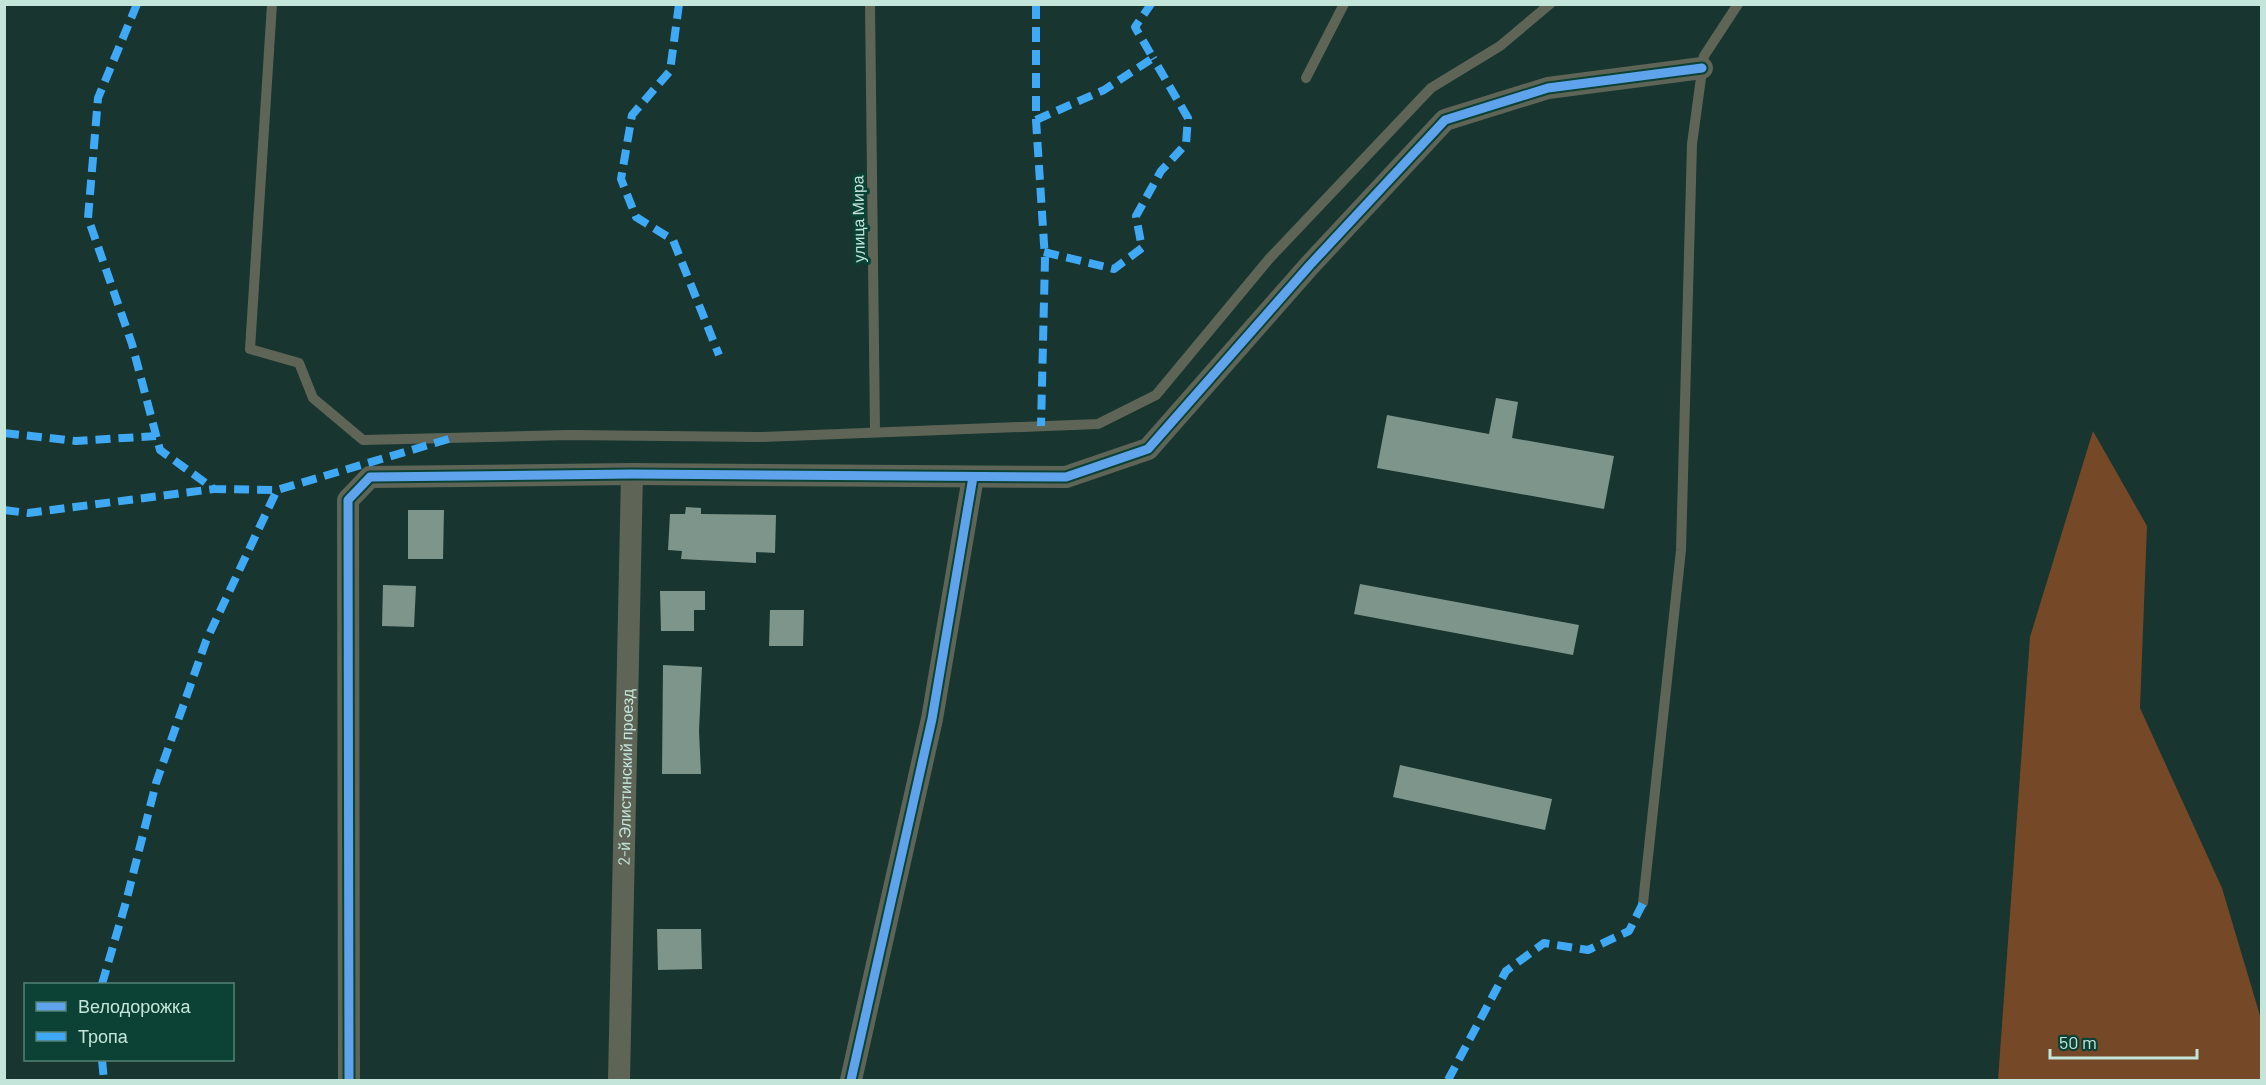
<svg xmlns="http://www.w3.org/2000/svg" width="2266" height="1085" font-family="Barlow,sans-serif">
  <rect width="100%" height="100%" fill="#18352f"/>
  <path fill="#754827" d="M2093,431L2147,526L2140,708L2222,888L2261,1019V1080H1998L2030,637Z"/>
  <g fill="#7e958b">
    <path d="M1496,398L1518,402L1512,438L1614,456L1604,509L1377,468L1387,415L1489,434Z"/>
    <path d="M686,507L701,508V514L776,515L775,553L756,552V563L681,559L682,551L668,550L670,514H685Z"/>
    <path d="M408,510H444L443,559H408Z"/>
    <path d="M1360,584L1579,625L1573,655L1354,614Z"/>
    <path d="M383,585L416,586L414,627L382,626Z"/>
    <path d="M660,591H705V610H694V631H661Z"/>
    <path d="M770,610H804L803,646H769Z"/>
    <path d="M663,665L702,667L699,731L701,774H662Z"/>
    <path d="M1400,765L1552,799L1545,830L1393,797Z"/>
    <path d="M657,929H701L702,969L658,970Z"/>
  </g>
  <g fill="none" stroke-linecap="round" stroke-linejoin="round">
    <g stroke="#5e6557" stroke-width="10">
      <path d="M272,4L250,349L299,363L313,398L363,440L569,435L759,437L1098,424L1156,395L1269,259L1431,88L1500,46L1550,4"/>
      <path d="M870,4L875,432"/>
      <path d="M1306,78L1344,4"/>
      <path d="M1643,903L1681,550L1692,144L1704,56L1738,4"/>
    </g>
    <g stroke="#5e6557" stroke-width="22">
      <path d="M349,1080L348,500L370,477L632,474L1066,477L1148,449L1310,265L1445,120L1548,88L1702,68"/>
      <path id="s1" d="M619,1080L632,474"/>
      <path d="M851,1080L932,719L973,477"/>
    </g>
    <g stroke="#3fa9f5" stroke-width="8" stroke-dasharray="15 8" stroke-linecap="butt">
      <path d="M137,4L98,98L88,218L132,344L160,450L214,489L277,490L452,438"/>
      <path d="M679,4L670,71L632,115L621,179L636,217L673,240L719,355"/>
      <path d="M1036,4V120L1045,259L1041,426"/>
      <path d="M1036,120L1104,90L1153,58L1135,27L1151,4"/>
      <path d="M1044,252L1114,269L1142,248L1136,216L1161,171L1186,144L1188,118L1153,58"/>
      <path d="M4,433L76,441L156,436"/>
      <path d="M4,510L28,513L214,489"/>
      <path d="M102,984L126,902L156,783L206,641L277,490"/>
      <path d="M102,1060L104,1080"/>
      <path d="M1448,1080L1506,971L1544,943L1588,950L1629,931L1643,903"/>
    </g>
    <defs>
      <g id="cycleway">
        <path d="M349,1080L348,500L370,477L632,474L1066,477L1148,449L1310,265L1445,120L1548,88L1702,68"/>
        <path d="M851,1080L932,719L973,477"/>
      </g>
    </defs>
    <use href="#cycleway" stroke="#0b4235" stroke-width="13"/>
    <use href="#cycleway" stroke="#60a3ed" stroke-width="9"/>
  </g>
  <g text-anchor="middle" stroke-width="6" stroke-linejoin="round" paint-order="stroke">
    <g font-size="16" fill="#c4e5d9" stroke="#0b4235">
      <text transform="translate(858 219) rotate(-91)" y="6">улица Мира</text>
      <text dy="6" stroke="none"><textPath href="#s1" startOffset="303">2-й Элистинский проезд</textPath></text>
    </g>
  </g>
  <rect width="2266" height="1085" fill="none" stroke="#c4e5d9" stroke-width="12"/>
  <rect x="24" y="983" width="210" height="78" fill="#0b4235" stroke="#558377" stroke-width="1.5"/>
  <rect x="36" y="1002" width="30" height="9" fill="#60a3ed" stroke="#558377" stroke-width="1.5"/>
  <text x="78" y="1013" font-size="18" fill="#c4e5d9">Велодорожка</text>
  <rect x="36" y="1032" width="30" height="9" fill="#3fa9f5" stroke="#558377" stroke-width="1.5"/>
  <text x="78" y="1043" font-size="18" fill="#c4e5d9">Тропа</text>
  <path d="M2050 1049v9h147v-9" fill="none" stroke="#c4e5d9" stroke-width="3"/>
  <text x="2059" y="1049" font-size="18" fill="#c4e5d9" stroke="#0b4235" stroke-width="4.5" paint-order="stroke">50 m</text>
</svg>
